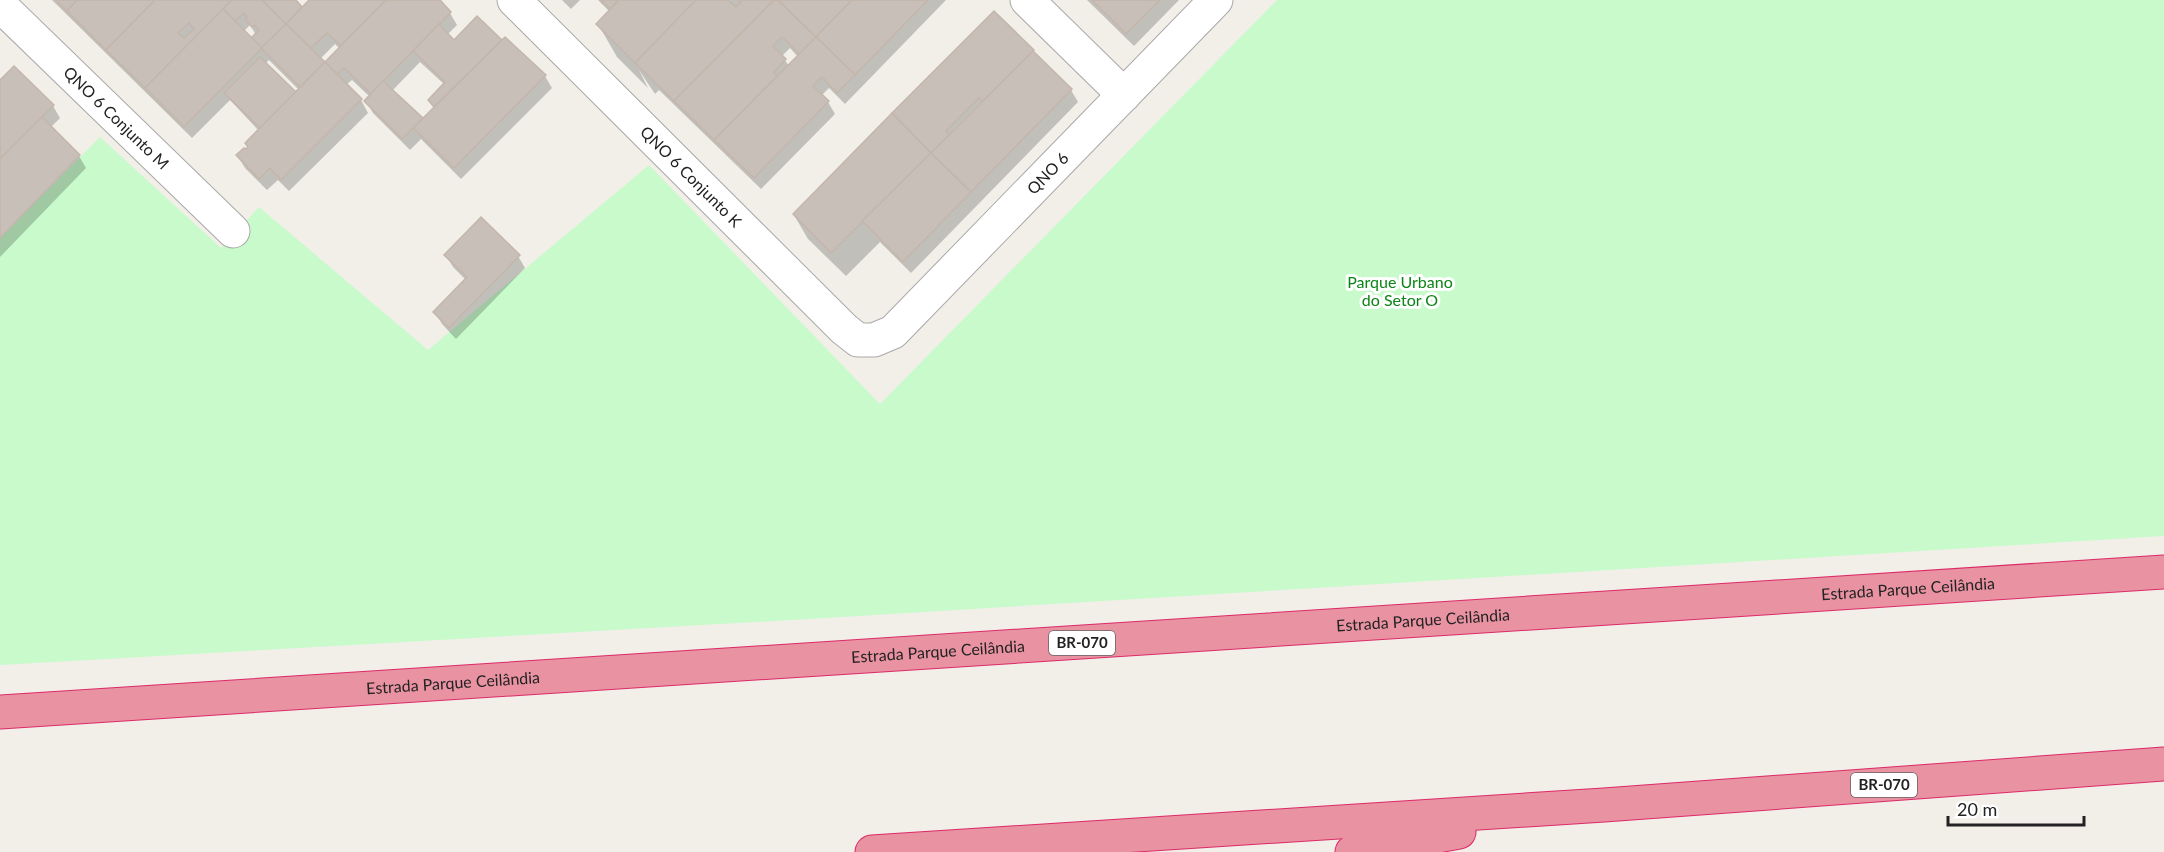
<svg xmlns="http://www.w3.org/2000/svg" width="2164" height="852" font-family="Lato,sans-serif">
  <rect width="100%" height="100%" fill="#f2efe9"/>
  <path fill="#c8facc" d="M1277,0H2164V536L826,618L0,665V238L100,137L221,248L259,207L428,350L649,165L880,404Z"/>
  <g fill="#0003" fill-rule="evenodd">
    <path d="M52,0H293L302,9L310,0H437L450,13L457,25L447,35L454,42H502L545,76L552,88L461,179L421,139L410,150L373,113L366,101L370,97L352,80L346,85L361,100L368,113L289,191L278,180L267,190L245,168L238,156L246,152L259,131L230,100L192,138ZM250,25L256,35L251,40L243,32ZM335,44L340,49L325,64L320,59ZM269,60L299,90L296,94L265,64ZM420,62L445,85L430,101L435,109L423,121L392,91Z"/>
    <path d="M562,0H580L571,9Z"/>
    <path d="M598,0H850L810,41L812,43L854,0H946L845,104L829,88L821,96L828,102L835,114L761,189L659,90L655,94L639,70L648,88L617,57L598,24L610,12ZM790,48L798,57L789,66L782,56Z"/>
    <path d="M1087,0H1179L1134,46Z"/>
    <path d="M994,13L1071,90L1078,102L911,273L880,242L846,276L808,239L794,215Z"/>
    <path d="M0,82L53,106L60,118L50,128L79,156L86,168L0,257Z"/>
    <path d="M446,255L518,256L525,268L456,339L442,324L435,312L466,280L453,267Z"/>
  </g>
  <g fill="#c7bfb8" stroke="#c4b6ab" stroke-width="1.5" fill-rule="evenodd">
    <path d="M56,0H77L67,11Z"/>
    <path d="M77,0H155L106,50L67,11Z"/>
    <path d="M155,0H232L145,88L106,50ZM189,23L194,29L184,38L178,33Z"/>
    <path d="M232,0H262L286,24L262,48L251,38L259,30L254,25L252,27L245,20L247,17L244,13L235,21L223,9Z"/>
    <path d="M262,0H296L302,7L286,24Z"/>
    <path d="M309,0H386L341,46L327,33L311,48L286,24Z"/>
    <path d="M386,0H440L451,12L371,94L344,68L337,75L325,62Z"/>
    <path d="M601,0H619L610,9Z"/>
    <path d="M619,0H696L635,63L596,24Z"/>
    <path d="M696,0H728L736,7L741,2L738,0H774L674,101L635,63Z"/>
    <path d="M774,0H778L816,37L799,54L782,37L773,46L786,59L774,72L777,76L714,140L674,101Z"/>
    <path d="M778,0H852L816,37Z"/>
    <path d="M852,0H928L855,75L816,37Z"/>
    <path d="M1092,0H1160L1126,34Z"/>
    <path d="M223,9L262,48L184,127L145,88Z"/>
    <path d="M994,11L1034,50L982,102L979,98L946,131L949,135L931,153L892,113Z"/>
    <path d="M477,16L502,40L434,107L428,100L445,82L413,51L439,24L454,40Z"/>
    <path d="M286,24L325,62L300,87L261,48Z"/>
    <path d="M505,37L546,75L454,168L413,128Z"/>
    <path d="M816,37L855,75L837,93L822,77L813,86L829,101L754,178L714,140Z"/>
    <path d="M1033,51L1072,89L971,192L931,153Z"/>
    <path d="M260,57L296,92L260,128L224,93Z"/>
    <path d="M325,62L362,99L281,180L270,168L259,179L236,155L244,148L246,149L248,147L245,143Z"/>
    <path d="M14,66L54,105L0,159V80Z"/>
    <path d="M383,81L423,118L402,139L364,101Z"/>
    <path d="M892,113L931,153L831,253L793,214Z"/>
    <path d="M42,117L80,155L0,238V159Z"/>
    <path d="M931,153L971,192L903,262L862,221Z"/>
    <path d="M481,217L520,255L449,328L433,312L467,277L444,255Z"/>
  </g>
  <g fill="none" stroke-linecap="round" stroke-linejoin="round">
    <defs>
      <g id="minor">
        <path id="s1" d="M514,0L844,329L858,340H874L893,332L1216,0"/>
        <path d="M1027,0L1124,95"/>
        <path id="s2" d="M0,5L233,231"/>
      </g>
      <g id="highway">
        <path id="s3" d="M0,712L2164,572"/>
        <path d="M872,852L1604,805L2164,764"/>
        <path d="M1352,852L1459,832"/>
      </g>
    </defs>
    <use href="#minor" stroke="#a9a9a9" stroke-width="35"/>
    <use href="#highway" stroke="#dc2a67" stroke-width="35"/>
    <use href="#minor" stroke="#fff" stroke-width="33"/>
    <use href="#highway" stroke="#e892a2" stroke-width="33"/>
  </g>
  <g text-anchor="middle" stroke-width="6" stroke-linejoin="round" paint-order="stroke">
    <g fill="#fff" stroke="#646464" stroke-width="1.5">
      <rect x="1049" y="631" width="66" height="24" rx="4.5"/>
      <rect x="1851" y="773" width="66" height="24" rx="4.5"/>
    </g>
    <g font-size="15" font-weight="bold" fill="#222">
      <text x="1082" y="648">BR-070</text>
      <text x="1884" y="790">BR-070</text>
    </g>
    <g font-size="16" fill="#222" stroke="#fff">
      <text dy="6" stroke="none"><textPath href="#s2" startOffset="162">QNO 6 Conjunto M</textPath></text>
      <text dy="6" stroke="none"><textPath href="#s1" startOffset="742">QNO 6</textPath></text>
      <text dy="6" stroke="none"><textPath href="#s1" startOffset="250">QNO 6 Conjunto K</textPath></text>
      <text dy="6" stroke="none"><textPath href="#s3" startOffset="1912">Estrada Parque Ceilândia</textPath></text>
      <text dy="6" stroke="none"><textPath href="#s3" startOffset="1426">Estrada Parque Ceilândia</textPath></text>
      <text dy="6" stroke="none"><textPath href="#s3" startOffset="940">Estrada Parque Ceilândia</textPath></text>
      <text dy="6" stroke="none"><textPath href="#s3" startOffset="454">Estrada Parque Ceilândia</textPath></text>
    </g>
    <g font-size="16" fill="#0c8416" stroke="#fff">
      <text x="1400" y="288">Parque Urbano<tspan x="1400" dy="18">do Setor O</tspan></text>
    </g>
  </g>
  <path d="M1948 816v9h136v-9" fill="none" stroke="#222222" stroke-width="3"/>
  <text x="1957" y="816" font-size="18" fill="#222222" stroke="#ffffff" stroke-width="4.5" paint-order="stroke">20 m</text>
</svg>
